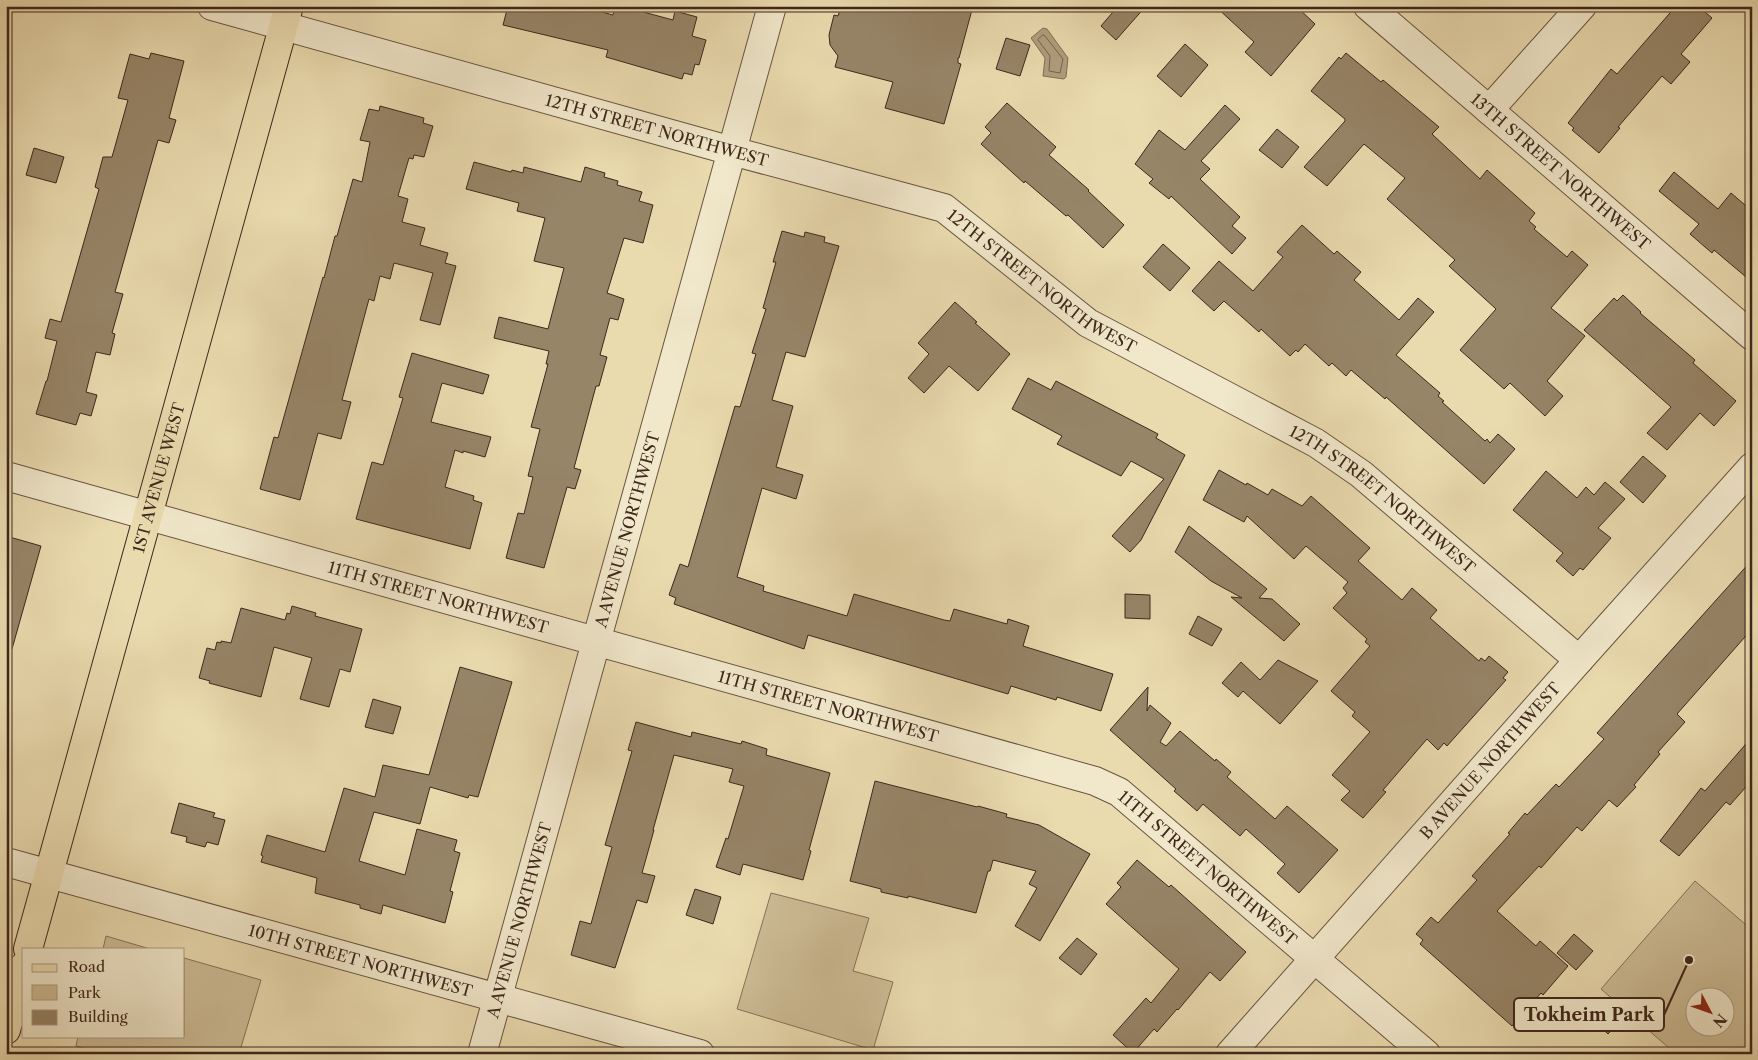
<svg xmlns="http://www.w3.org/2000/svg" width="1758" height="1060" font-family="'Libre Caslon Text',serif">
  <rect width="100%" height="100%" fill="#eadbaf"/>
  <filter id="stains"><feTurbulence type="fractalNoise" baseFrequency=".004" numOctaves="4"/><feColorMatrix values="0 0 0 0 .2 0 0 0 0 .09 0 0 0 0 .02 0 0 0 .5 -.17"/></filter>
  <radialGradient id="worn" r=".72"><stop offset=".6" stop-color="#630" stop-opacity="0"/><stop offset="1" stop-color="#630" stop-opacity=".3"/></radialGradient>
  <g fill="#cdbc96" stroke="#867259" fill-rule="evenodd">
    <path d="M1695,881L1752,930V1050L1748,1054H1676L1601,989ZM1696,998H1726V1028H1696Z"/>
    <path d="M771,893L869,918L853,971L893,982L873,1050L737,1009Z"/>
    <path d="M106,936L150,949H103Z"/>
    <path d="M184,958L261,980L239,1054H102L76,1046L78,1036H184Z"/>
  </g>
  <path fill="#b09e7d" stroke="#826e56" d="M1043,28L1047,29L1068,58L1066,77L1064,79L1043,76L1045,58L1031,38Z"/>
  <g fill="none" stroke-linecap="round" stroke-linejoin="round">
    <path stroke="#77624c" stroke-width="1" d="M1043,35L1045,36L1063,59L1060,73L1049,71L1050,56L1038,40Z"/>
  </g>
  <g fill="#978568" stroke="#3e271c">
    <path d="M508,6H579L613,15L615,6H621L673,20L675,11L697,17L692,36L706,40L699,65L695,64L692,75L684,73L682,79L606,57L608,50L503,25Z"/>
    <path d="M841,6H973L959,58H958V63L961,64L944,124L885,108L893,82L835,67L838,56L830,45L829,35L834,15L838,16Z"/>
    <path d="M1118,6H1146L1116,40L1101,26Z"/>
    <path d="M1215,6H1296L1315,24L1271,76L1245,52L1254,42Z"/>
    <path d="M1676,6H1698L1712,18L1681,54L1690,62L1671,84L1662,76L1618,127L1620,128L1599,153L1572,130L1574,128L1568,123L1611,69L1617,74Z"/>
    <path d="M1006,38L1030,45L1020,76L996,69Z"/>
    <path d="M1185,44L1208,65L1181,97L1157,76Z"/>
    <path d="M151,53L184,61L169,118L176,120L169,143L158,140L115,292L123,294L112,333L115,334L110,355L96,352L86,392L97,395L91,416L80,413L76,425L36,414L46,381H47L57,341L45,338L50,319L61,322L99,189L95,187L103,157H112L128,100L118,98L130,54L149,59Z"/>
    <path d="M1346,53L1381,82L1383,80L1439,127L1432,134L1480,179L1487,170L1535,213L1529,221L1536,227L1534,229L1567,257L1572,251L1588,265L1551,308L1585,336L1547,381L1563,396L1545,416L1510,383L1504,389L1460,350L1496,309L1449,266L1455,260L1387,199L1405,178L1364,144L1327,186L1304,167L1345,121V119L1311,91L1339,57L1341,59Z"/>
    <path d="M1007,103L1056,147L1049,155L1089,190L1088,191L1124,225L1103,248L1068,215L1066,216L1025,181L1024,183L981,144L991,133L985,127Z"/>
    <path d="M1225,105L1240,119L1201,161L1210,169L1200,179L1240,217L1232,226L1246,238L1232,254L1171,196L1169,199L1149,183L1153,179L1135,164L1159,130L1185,150Z"/>
    <path d="M380,106L424,118L423,123L433,126L424,157L414,155L413,159L409,158L398,196L408,199L402,222L425,228L420,245L448,253L445,263L456,266L440,325L420,320L433,273L394,263L390,279L380,276L374,301L369,299L342,400L351,402L341,439L318,433L300,500L260,489L274,437L278,438L323,277L324,278L335,236H337L353,179L362,182L370,142L360,140L369,109L379,111Z"/>
    <path d="M1277,129L1299,147L1282,168L1259,150Z"/>
    <path d="M34,148L64,157L56,183L26,175Z"/>
    <path d="M474,162L511,172L512,170L523,173L524,167L581,182L585,167L605,173L604,177L618,181L617,185L642,192L639,201L653,205L643,243L624,238L607,293L624,299L618,320L610,318L600,355L607,357L599,386H596L574,468L581,470L575,489L567,487L544,568L506,558L518,513L524,514L533,477L528,476L540,429L531,427L548,364H546L549,351L494,338L499,317L548,329L564,268L534,261L545,218L517,211L519,203L466,189Z"/>
    <path d="M1674,172L1718,209L1731,193L1752,211V282L1714,250L1712,253L1690,234L1699,224L1659,191Z"/>
    <path d="M1302,225L1334,254L1337,251L1361,272L1354,280L1399,320L1418,298L1434,312L1396,355L1440,393L1438,396L1444,401L1442,402L1485,441L1487,439L1490,443L1498,434L1515,449L1484,484L1386,397L1385,399L1351,370L1346,376L1332,363L1329,366L1305,344L1298,352L1296,350L1290,356L1261,329L1259,332L1224,301L1214,311L1192,291L1219,261L1253,291L1283,257L1277,252Z"/>
    <path d="M782,231L804,237L805,232L825,237L824,242L839,246L805,357L786,352L772,400L793,406L776,467L803,475L796,499L762,488L737,577L764,586L763,591L847,616L854,594L944,620L950,621L954,609L1007,624L1008,619L1029,626L1023,646L1113,674L1101,711L1057,697L1056,700L1011,686L1008,694L808,635L804,649L674,604L676,598L669,595L680,564L688,567L735,406L740,407L756,354L752,353L766,309L763,308L776,262H773Z"/>
    <path d="M1163,244L1190,268L1170,291L1143,267Z"/>
    <path d="M1623,295L1641,312L1640,313L1695,360L1693,363L1736,401L1714,426L1700,413L1667,450L1647,433L1671,407L1584,330L1614,298L1617,301Z"/>
    <path d="M955,302L977,322L975,323L1010,354L978,391L949,366L924,393L908,378L929,354L918,343Z"/>
    <path d="M412,353L489,375L483,394L442,383L431,422L491,437L485,457L463,451V453L455,450L445,487L474,496L473,500L482,503L470,549L356,519L372,462L383,465L403,398L399,397Z"/>
    <path d="M1028,378L1051,390L1056,381L1158,434L1156,438L1185,455L1141,540L1130,552L1112,536L1164,479L1131,461L1121,476L1057,444L1062,436L1012,409Z"/>
    <path d="M1643,456L1666,476L1643,503L1620,482Z"/>
    <path d="M1219,470L1246,485L1247,483L1268,495L1272,489L1302,506L1311,496L1370,548L1358,561L1402,600L1412,588L1437,610L1430,618L1479,661L1481,658L1485,661L1489,656L1508,672L1503,678L1506,680L1447,746L1444,743L1438,750L1427,739L1383,790L1386,792L1363,818L1341,800L1350,791L1332,775L1370,732L1352,716L1355,712L1331,691L1370,646L1365,642L1367,639L1333,608L1347,593L1343,588L1348,582L1306,546L1294,559L1247,516L1244,522L1203,500Z"/>
    <path d="M1546,471L1577,498L1586,487L1594,495L1605,482L1625,499L1598,528L1611,538L1583,570L1580,568L1573,576L1556,561L1563,553L1513,510Z"/>
    <path d="M1189,526L1267,589L1259,598L1272,599L1300,624L1284,641L1231,597L1242,598L1211,581L1175,552Z"/>
    <path d="M6,536L41,546L12,649L6,648Z"/>
    <path d="M1752,560V629L1677,714L1685,722L1658,752L1660,754L1634,785L1636,787L1617,807L1609,800L1582,831L1577,827L1541,868L1539,866L1497,911L1536,946L1540,941L1568,966L1543,995L1541,993L1512,1026L1420,944L1423,940L1416,934L1431,917L1438,923L1477,880L1472,876L1510,834L1508,833L1525,813L1527,815L1556,784L1559,787L1604,739L1597,733Z"/>
    <path d="M1125,594L1150,595V619L1125,618Z"/>
    <path d="M292,606L316,613L315,616L362,629L350,672L340,669L329,707L300,699L312,658L274,647L261,697L209,683L210,681L199,678L207,648L215,650L217,642L221,643V641L231,643L241,608L285,620L287,613L290,614Z"/>
    <path d="M1198,616L1222,629L1212,646L1189,634Z"/>
    <path d="M1278,660L1318,681L1280,724L1243,691L1238,697L1222,683L1241,662L1260,680Z"/>
    <path d="M460,667L512,682L478,797L469,795L468,798L430,787L420,824L374,812L359,861L405,875L417,829L457,840L454,851L460,853L450,891L453,892L445,923L383,905L381,914L360,908V905L315,893L317,878L261,862L263,856L261,855L267,835L325,852L344,788L375,797L383,765L429,775Z"/>
    <path d="M1148,687L1147,711L1150,705L1171,723L1160,742L1166,746L1180,731L1215,761L1216,759L1231,772L1227,777L1275,819L1287,806L1338,850L1299,893L1277,873L1285,864L1246,829L1240,836L1203,804L1197,811L1174,791L1176,789L1110,730Z"/>
    <path d="M373,699L401,707L393,734L365,727Z"/>
    <path d="M636,722L691,737L692,732L741,744L742,741L767,749L766,755L830,773L809,850L811,851L803,880L743,864L740,875L716,867L726,838L728,839L744,786L729,782L733,769L674,755L653,830H654L642,873L655,876L647,903L637,900L615,968L571,955L580,921L591,924L612,847L605,845L632,751L628,750Z"/>
    <path d="M1752,737V780L1730,805L1726,802L1679,856L1660,841L1701,788L1705,791Z"/>
    <path d="M875,781L977,807L978,806L1007,814L1006,817L1039,825L1090,854L1040,941L1015,926L1037,888L1029,884L1036,871L993,860L990,871H988L976,913L908,896V898L881,892V889L850,881Z"/>
    <path d="M179,803L215,813L213,817L225,820L218,845L207,842L205,847L186,842L187,837L171,833Z"/>
    <path d="M1137,860L1169,887L1171,885L1246,952L1220,981L1210,972L1178,1010L1177,1009L1157,1032L1154,1029L1133,1053L1113,1035L1146,998L1151,1003L1179,969L1106,904L1121,887L1117,883Z"/>
    <path d="M695,889L721,897L713,924L686,915Z"/>
    <path d="M1574,934L1593,951L1576,970L1557,953Z"/>
    <path d="M1077,938L1097,954L1081,975L1059,958Z"/>
    <path d="M1604,997L1624,1016L1608,1034L1588,1015Z"/>
  </g>
  <g fill="none" stroke-linecap="round" stroke-linejoin="round">
    <defs>
      <g id="street">
        <path id="s1" d="M212,6L732,151L944,208L1088,323L1316,443L1361,474L1579,660"/>
        <path id="s2" d="M1368,6L1752,336"/>
        <path d="M1489,110L1582,6"/>
        <path id="s3" d="M6,476L1095,781L1119,792L1426,1054"/>
        <path id="s4" d="M6,862C237,926 468,991 700,1054"/>
        <path id="s5" d="M482,1054L772,6"/>
        <path id="s6" d="M1230,1054L1579,660L1752,467"/>
      </g>
      <g id="primary">
        <path id="s7" d="M28,949L289,6"/>
        <path d="M6,1030L24,966"/>
      </g>
    </defs>
    <use href="#street" stroke="#695441" stroke-width="30"/>
    <use href="#primary" stroke="#3e271c" stroke-width="30"/>
    <use href="#street" stroke="#f1e8cb" stroke-width="28"/>
    <use href="#primary" stroke="#eadbaf" stroke-width="28"/>
  </g>
  <g text-anchor="middle" stroke-width="4" stroke-linejoin="round" paint-order="stroke">
    <g font-size="16" fill="#3e271c" stroke="#f1e8cb">
      <text dy="6" stroke="none"><textPath href="#s1" startOffset="462">12TH STREET NORTHWEST</textPath></text>
      <text dy="6" stroke="none"><textPath href="#s2" startOffset="254">13TH STREET NORTHWEST</textPath></text>
      <text dy="6" stroke="none"><textPath href="#s1" startOffset="882">12TH STREET NORTHWEST</textPath></text>
      <text dy="6" stroke="none"><textPath href="#s7" startOffset="489">1ST AVENUE WEST</textPath></text>
      <text dy="6" stroke="none"><textPath href="#s1" startOffset="1288">12TH STREET NORTHWEST</textPath></text>
      <text dy="6" stroke="none"><textPath href="#s5" startOffset="544">A AVENUE NORTHWEST</textPath></text>
      <text dy="6" stroke="none"><textPath href="#s3" startOffset="449">11TH STREET NORTHWEST</textPath></text>
      <text dy="6" stroke="none"><textPath href="#s3" startOffset="854">11TH STREET NORTHWEST</textPath></text>
      <text dy="6" stroke="none"><textPath href="#s6" startOffset="392">B AVENUE NORTHWEST</textPath></text>
      <text dy="6" stroke="none"><textPath href="#s3" startOffset="1274">11TH STREET NORTHWEST</textPath></text>
      <text dy="6" stroke="none"><textPath href="#s5" startOffset="139">A AVENUE NORTHWEST</textPath></text>
      <text dy="6" stroke="none"><textPath href="#s4" startOffset="368">10TH STREET NORTHWEST</textPath></text>
    </g>
  </g>
  <path fill="none" stroke="#3e271c" stroke-width="2" d="M1689 960L1664 1015"/>
  <circle fill="#3e271c" stroke="#f1e8cb" stroke-width="2" cx="1689" cy="960" r="5"/>
  <rect fill="#f1e8cb" stroke="#3e271c" stroke-width="2" x="1514" y="998" width="150" height="33" rx="5"/>
  <g font-size="18" text-anchor="middle" font-weight="bold" fill="#3e271c">
    <text x="1589" y="1021">Tokheim Park</text>
  </g>
  <rect width="1758" height="1060" fill="none" stroke="#eadbaf" stroke-width="25"/>
  <rect x="8" y="8" width="1743" height="1045" fill="none" stroke="#3e271c" stroke-width="2.5"/>
  <rect x="12" y="12" width="1733" height="1035" fill="none" stroke="#3e271c"/>
  <rect x="22" y="948" width="162" height="90" fill="#f1e8cb" stroke="#a99b85"/>
  <rect x="32" y="964" width="25" height="8" fill="#eadbaf" stroke="#a99b85"/>
  <text x="68" y="972" font-size="15" fill="#3e271c">Road</text>
  <rect x="32" y="985" width="25" height="15" fill="#cdbc96" stroke="#a99b85"/>
  <text x="68" y="998" font-size="15" fill="#3e271c">Park</text>
  <rect x="32" y="1010" width="25" height="15" fill="#978568" stroke="#a99b85"/>
  <text x="68" y="1022" font-size="15" fill="#3e271c">Building</text>
  <g transform="translate(1710 1012) rotate(131)"><circle r="24" fill="#f1e8cb" stroke="#a99b85"/>
  <path d="M0-4L9 19L0 12L-9 19Z" fill="#8f2418"/>
  <text y="-8" font-size="14" font-weight="bold" text-anchor="middle" fill="#3e271c">N</text>
  </g>
  <rect width="100%" height="100%" filter="url(#stains)"/>
  <rect width="100%" height="100%" fill="url(#worn)"/>
</svg>
